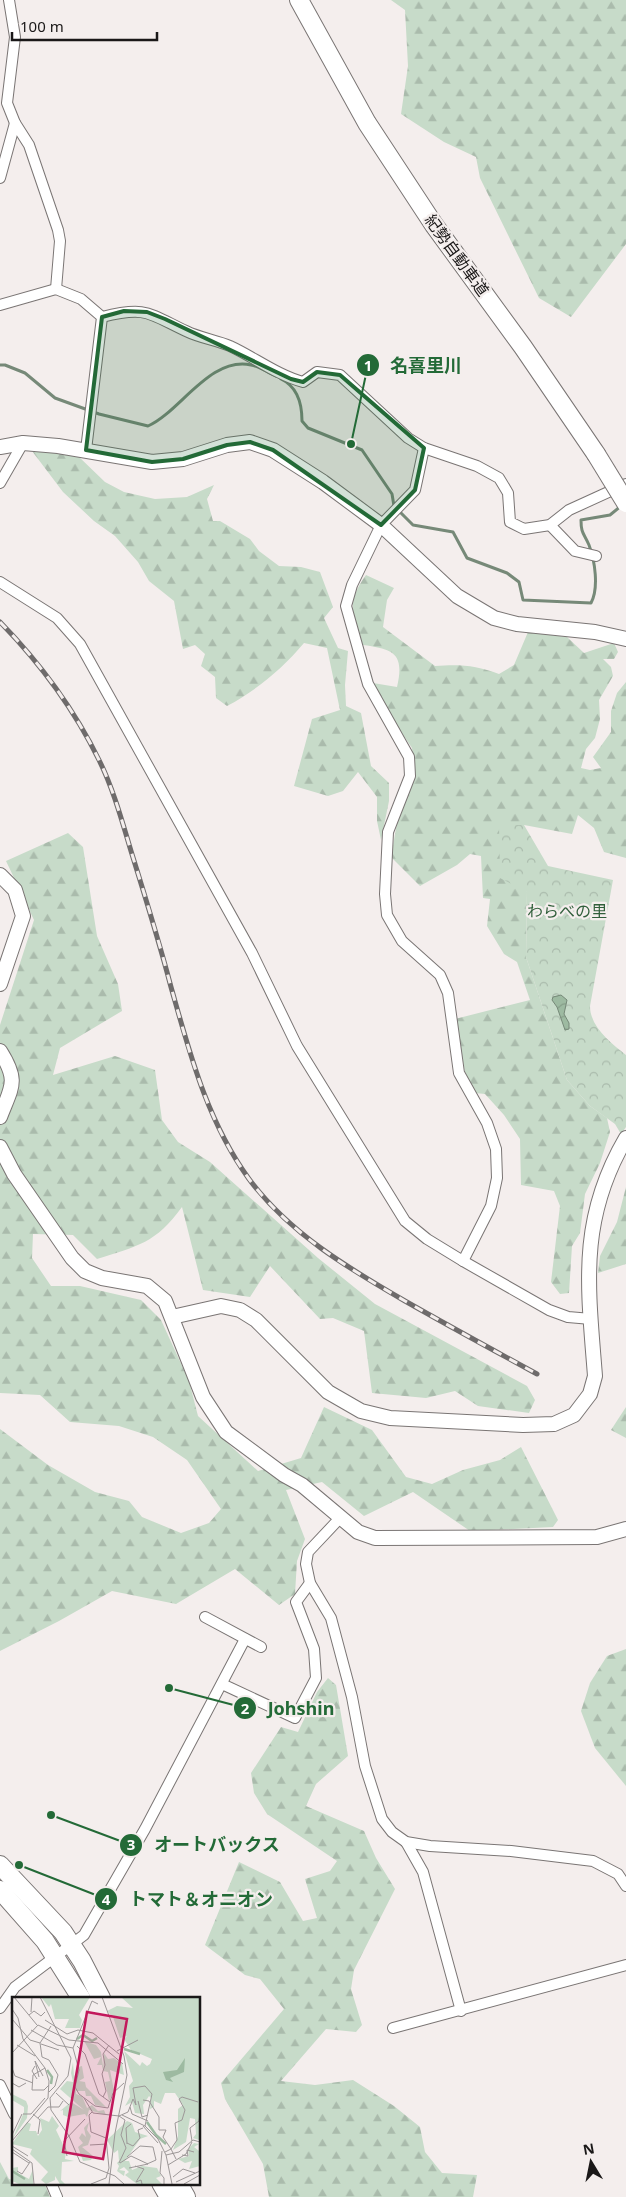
<svg xmlns="http://www.w3.org/2000/svg" width="626" height="2197" font-family="'Noto Sans','Noto Sans JP',sans-serif">
  <defs>
    <pattern id="forest-firs" width="22" height="20" patternUnits="userSpaceOnUse" patternTransform="scale(1.25)"><rect width="22" height="20" fill="#c7dbc9"/><path d="M5 1l3.5 6h-7zM16 11l3.5 6h-7z" fill="#aabbac"/></pattern>
    <pattern id="park-crowns" width="20" height="18" patternUnits="userSpaceOnUse" patternTransform="scale(1.25)"><rect width="20" height="18" fill="#c7dbc9"/><path d="M2 6a3 3 0 1 1 6 0M12 15a3 3 0 1 1 6 0" fill="none" stroke="#aabbac"/></pattern>
    <pattern id="water-waves" width="16" height="10" patternUnits="userSpaceOnUse" patternTransform="scale(1.25)"><rect width="16" height="10" fill="#9dbaa1"/><path d="M0 5q4-4 8 0t8 0" fill="none" stroke="#879f8a"/></pattern>
  </defs>
  <rect width="100%" height="100%" fill="#f4eeed"/>
  <g fill="url(#forest-firs)">
    <path d="M391,0H626V244L571,317L539,298L480,178L476,157L444,142L401,114L408,66L405,10Z"/>
    <path d="M32,451L77,455L105,482L124,492L155,499L187,497L214,485L207,499L213,521H220L250,539L259,551L279,566L301,567L320,572L333,607L324,618L338,648L348,651L345,685L346,706L361,713L371,766L389,783V801L381,840L377,821V797L358,772L343,791L328,796L294,786L312,719L340,710L327,648L304,643C282,669 257,690 227,706L216,698L215,677L201,666L205,654L195,645L183,649L174,601L149,581L138,562L115,536L94,521L63,492Z"/>
    <path d="M366,575L394,588L387,600L383,627L435,666C459,664 476,665 499,674L514,665L528,632L567,637L584,653L614,643L618,652L614,659H603L611,667L613,676L599,700L600,719L595,738L586,749L581,768L590,770L601,768L593,757L611,732V711L617,693L626,682V858L604,852L594,828L578,815L572,834L524,825H499L527,892L526,957L567,1080L590,1106L607,1118L610,1132L600,1163L585,1194L580,1233L572,1246L569,1293L560,1294L551,1282L560,1206L554,1191L521,1185L520,1139L504,1115L485,1094L475,1093L465,1072L455,1019L530,1000L517,962L504,954L487,926L490,899L483,898L481,856L470,854L457,865L420,886L391,857L397,823L415,778L412,748L391,717L373,683L397,687C405,653 393,649 363,645C352,616 346,602 366,575Z"/>
    <path d="M68,833L83,847L97,936L118,984L122,1011L60,1048L53,1075L115,1056L155,1070L162,1120L178,1142L210,1162L318,1258L375,1304L527,1386L535,1400L529,1413L478,1406L455,1391L426,1398L372,1393L364,1331L333,1318L320,1319L270,1266L250,1297L203,1290L182,1207C156,1243 138,1246 97,1259L73,1235L33,1234L32,1258L51,1286H80L141,1300L161,1320L189,1381L198,1416L258,1471L301,1458L324,1407L372,1430L406,1477L432,1484L463,1470L500,1460L521,1447L558,1520L553,1527L470,1531L413,1492L364,1516L322,1482L286,1490L305,1539L297,1561L295,1594L279,1605L235,1569L176,1604L112,1591L59,1621L0,1651V1429L48,1465L95,1492L129,1501L142,1517L181,1533L209,1523L221,1509L187,1460L153,1437L119,1426L70,1422L40,1395L0,1393V1025L34,920L6,861Z"/>
    <path d="M626,1187V1264L598,1273L600,1256L617,1222Z"/>
    <path d="M626,1407V1438L611,1430Z"/>
    <path d="M626,1649V1786L595,1748L581,1711L590,1683L607,1656Z"/>
    <path d="M328,1678L336,1685L348,1756L316,1784L306,1806L364,1831L376,1858L395,1889L354,1970L351,1989L362,2025L356,2032L326,2029L281,2081L315,2085L353,2080L394,2106L420,2127L425,2152L442,2173L477,2175L473,2197H269L263,2164L225,2099L221,2083L284,2009L260,1979L245,1975L205,1945L239,1862L280,1882L303,1921L317,1918L305,1879L330,1871L337,1861L267,1814L254,1793L251,1773L281,1727L298,1732L317,1692Z"/>
    <path d="M0,2162L9,2179L14,2180V2183L45,2185L50,2197H0Z"/>
  </g>
  <path fill="url(#park-crowns)" d="M499,825H524L548,866L613,880L590,1006C590,1027 611,1043 626,1055V1127L621,1134L615,1124L590,1106L567,1080L526,957L527,892L500,878Z"/>
  <path fill="url(#water-waves)" stroke="#768978" d="M561,995L567,1000L564,1014L569,1023V1029L565,1030L557,1007L552,1000L553,997Z"/>
  <g fill="none" stroke-linecap="round" stroke-linejoin="round">
    <g stroke="#768978" stroke-width="3">
      <path d="M0,365H5L25,373L55,398L99,414L148,426C180,412 210,356 251,365C259,366 268,373 276,376"/>
      <path d="M281,379C298,387 302,404 302,421L308,428L362,450L392,494L394,506L413,525L453,532L467,558L507,573L519,582L523,600L591,603C599,588 595,561 589,545C584,533 581,534 581,520L610,515L621,506"/>
    </g>
    <defs>
      <g id="street">
        <path d="M9,0L15,37L7,103L15,123L29,145L58,230L60,241L56,289"/>
        <path d="M0,178L15,123"/>
        <path d="M0,305L56,289L81,299L102,317L86,450"/>
        <path d="M102,317C146,306 148,313 186,331C200,338 216,340 230,346C254,357 277,375 303,382L317,372L340,375L408,438L424,448L477,466L499,478L508,493L510,522L524,529L550,525L569,510L626,484"/>
        <path d="M424,448L415,490L381,525L352,585L346,606L368,684L409,757L410,776L388,832L385,894L387,915L402,941L440,975L448,993L459,1073L487,1123L496,1149L497,1178L491,1206L463,1261"/>
        <path d="M0,483L23,443"/>
        <path d="M550,525L575,551L596,556"/>
        <path d="M0,582L57,618L80,644L252,953L297,1046L405,1221L427,1239L463,1261L549,1310L568,1317L591,1319"/>
        <path d="M340,1518L308,1552L306,1564L310,1583L331,1618L352,1697L365,1766L382,1819L392,1832L406,1842L430,1846L511,1851L593,1861L618,1874L626,1886"/>
        <path d="M205,1617L261,1647"/>
        <path d="M222,1684L295,1718L316,1678L314,1649L296,1602L310,1583"/>
        <path d="M406,1842L423,1872L461,2011"/>
        <path d="M0,2008L15,1987L84,1935L145,1829L245,1639"/>
        <path d="M393,2028L626,1965"/>
        <path d="M0,2085L14,2114"/>
        <path d="M51,2183L57,2197"/>
      </g>
      <g id="secondary">
        <path d="M0,447L23,443L58,446L152,462L183,459L227,445L250,442L273,450L323,482L381,525L457,596L494,618L517,624L595,632L626,639"/>
        <path d="M0,875L15,890L23,916L0,984"/>
        <path d="M0,1051C19,1081 12,1086 0,1117"/>
        <path d="M0,1147L14,1174L72,1258L85,1271L102,1278L147,1286L165,1301L203,1397L226,1432L284,1475L302,1485L358,1532L375,1538L597,1537L626,1529"/>
        <path d="M172,1317L221,1306L240,1310L256,1320L328,1392L361,1411L390,1418L523,1425L554,1424L574,1415L590,1394L595,1376C588,1286 578,1220 626,1138"/>
      </g>
      <g id="highway">
        <path d="M299,0L367,123L434,225L523,347L596,454"/>
        <path d="M0,1865L63,1932L82,1961L101,1998"/>
        <path d="M0,1890L45,1941L81,1998"/>
        <path d="M161,2183L169,2197"/>
        <path d="M178,2183L186,2197"/>
      </g>
    </defs>
    <use href="#street" stroke="#7a7574" stroke-width="12"/>
    <use href="#secondary" stroke="#7a7574" stroke-width="16"/>
    <use href="#highway" stroke="#7a7574" stroke-width="20"/>
    <use href="#street" stroke="#fff" stroke-width="10"/>
    <use href="#secondary" stroke="#fff" stroke-width="14"/>
    <use href="#highway" stroke="#fff" stroke-width="18"/>
    <defs>
      <path id="rail" d="M0,622C40,663 74,709 99,760C113,788 122,821 131,851C145,896 159,941 171,987C190,1054 207,1121 249,1179C289,1233 348,1268 405,1301C449,1326 493,1350 537,1374"/>
    </defs>
    <use href="#rail" stroke="#6e6b6b" stroke-width="5"/>
    <use href="#rail" stroke="#f4eeed" stroke-width="3" stroke-dasharray="9" stroke-linecap="butt"/>
    <defs>
      <path id="highway-bridge" d="M596,454L626,503"/>
    </defs>
    <use href="#highway-bridge" stroke="#7a7574" stroke-width="20" stroke-linecap="butt"/>
    <use href="#highway-bridge" stroke="#fff" stroke-width="18"/>
  </g>
  <path fill="#236a37" fill-opacity="0.2" stroke="#236a37" stroke-width="4" stroke-linejoin="round" d="M124,311L147,312L165,319L291,379L303,382L317,372L340,375L424,448L415,490L381,525L273,450L250,442L227,445L183,459L152,462L86,450L102,317Z"/>
  <g text-anchor="middle" stroke-width="4.5" stroke-linejoin="round" paint-order="stroke">
    <g font-size="16" fill="#1a1818" stroke="#f4eeed">
      <text transform="translate(457 255) rotate(54)" y="6">紀勢自動車道</text>
    </g>
    <g font-size="16" fill="#315f3b" stroke="#f4eeed">
      <text x="567" y="917">わらべの里</text>
    </g>
  </g>
  <g transform="translate(12 1997)">
    <rect width="188" height="188" fill="#f4eeed"/>
    <path d="M29,0H78L67,18L70,23L68,31H53L57,22H43L39,7L37,10ZM109,0H187V143L181,141L184,137L183,122L178,121L174,145L161,153L166,139V112L171,108L163,96H153L149,107L142,104V110L138,112L139,101L137,99L131,108L132,117L123,116L120,105L113,109L118,100L117,89L121,84L112,54L128,69L130,65L135,69L138,67L140,62L119,53L112,42L115,39L108,41L101,20L95,14L105,9L121,11ZM72,44L84,48L89,55L91,69L90,73V68H85L89,60L82,62ZM92,56L96,62L102,61L107,65L105,69L110,66L112,78L98,73L102,94L97,104L93,85L98,84L96,75L91,74ZM61,65L62,80L66,70L70,69L72,81L67,84L73,85L74,90L94,110L83,108L79,99H74L73,94H64V97L70,99L75,111L80,108L86,114L92,113L94,118L77,113L75,120L73,117L56,120L51,118V113L48,114L59,105L72,113L48,92L55,84L61,85L59,76ZM0,97L14,104L16,109L15,121L1,141L12,115V110L0,103ZM40,119L47,129L44,133L54,154L53,162L62,164L50,165L49,183L53,187H48L43,179V183L34,187L29,183L36,175L18,157L20,152L0,147L15,125L19,127L17,134H24L26,139L30,133L28,121L37,125ZM115,124L120,126L123,135L136,139L128,142L113,164H117L120,173L130,169L145,171L149,179L144,181L150,187H125L113,178L117,175L112,170L107,173L113,174L112,179L105,174L107,169L103,163L105,166L107,164L106,153L102,156L95,143ZM77,125L75,133L79,139L76,148L70,150L81,159L79,163L71,164L66,150L71,146L67,141L70,136L74,140L72,131ZM182,146L187,147L182,150L187,154L188,169L177,172L180,164L173,166L166,162L177,159L176,152ZM6,170V176L17,182L21,172V187H7L0,184V171Z" fill="#c7dbc9"/>
    <path d="M173,61L172,75L158,81L161,85L154,83L151,75L165,73Z" fill="#9dbaa1"/>
    <path fill="none" stroke="#9dbaa1" stroke-width="2.5" d="M65,42L71,38L80,44L85,41M112,52L128,57M35,73L40,80L39,87M135,125L144,138L154,147M0,174L13,182"/>
    <path fill="none" stroke="#9d9898" stroke-width="1" d="M2,0L25,28M28,0L59,61L56,79L38,101L39,113L57,139L68,165L103,179L112,187M90,0L112,59L115,78L103,136L97,187M0,12L6,21L11,42L33,71L37,84L36,101L0,144M19,15L20,0M17,18L22,14L29,19L33,15M0,22L18,43L28,46M33,23L55,37L66,33L81,36L107,57M19,33L45,48L61,51L80,4L86,7M28,46L30,60L37,63L46,78L43,89L37,95M28,46L39,29M29,47L47,53M5,48L23,59M65,49L73,57L87,97L98,105M61,51L67,73L63,90L67,97L83,109L96,111L101,96L112,86M105,54L126,43M0,56L26,28L57,43L86,46L111,67M23,69L20,74L25,82M0,71L3,79L21,86M33,71L21,78L20,93H32L37,88M27,80L23,64L31,79M0,86L7,90L14,86M44,96L57,108M91,100L94,94L90,77L93,68L91,57L97,48M72,101L81,116L107,119L113,123L109,138L114,151L107,166M131,103L137,104L147,120V133H154L151,140L159,152L153,155M126,104L130,120L136,118M118,110L120,117L136,124M11,117H19L33,101M21,117L28,123L26,137M110,118L133,129L146,142L154,158L160,187M107,119L116,115L121,102L124,108L121,91L133,89L140,97L133,129M26,121L36,110H47L51,104M131,129L146,146M0,138L10,117M180,144L178,131L187,124L188,116M115,146L121,149L128,141L126,133L131,131M115,147L114,131L119,127M78,148L95,147M0,149L16,159M0,152L20,166L22,187M150,154L148,176L152,181V187M0,155L17,166M154,158L167,155L181,143L188,145M170,158L176,159L175,153L182,155M55,159L52,144L73,122M115,160L128,149L141,150L144,163L135,167M164,162L159,152L165,143L163,126L170,123L173,113L167,102L170,100L186,105M108,166L119,159L136,167M156,168L174,157L180,145M123,169L132,172L124,185L129,183L130,187M117,171L136,167M5,174L10,177L18,165M161,180L171,172L183,176M164,185L188,174M79,187L94,181L97,171L94,141L79,135L77,118L80,115M172,187L188,178"/>
    <path fill="#c2185b" fill-opacity="0.15" stroke="#c2185b" stroke-width="2.5" d="M75,15L115,22L91,162L51,155Z"/>
    <rect width="188" height="188" fill="none" stroke="#1a1818" stroke-width="2.5"/>
  </g>
  <path fill="none" stroke="#236a37" stroke-width="2" d="M351 444L368 365M169 1688L245 1708M51 1815L131 1845M19 1865L106 1899"/>
  <g fill="#236a37" stroke="#f4eeed" stroke-width="2">
    <circle cx="351" cy="444" r="5"/>
    <circle cx="169" cy="1688" r="5"/>
    <circle cx="51" cy="1815" r="5"/>
    <circle cx="19" cy="1865" r="5"/>
    <circle cx="368" cy="365" r="12"/>
    <circle cx="245" cy="1708" r="12"/>
    <circle cx="131" cy="1845" r="12"/>
    <circle cx="106" cy="1899" r="12"/>
  </g>
  <g font-size="15" text-anchor="middle" font-weight="bold" fill="#fff">
    <text x="368" y="371">1</text>
    <text x="245" y="1714">2</text>
    <text x="131" y="1850">3</text>
    <text x="106" y="1905">4</text>
  </g>
  <g font-size="18" text-anchor="middle" font-weight="bold" fill="#236a37" stroke="#f4eeed" stroke-width="4.5" stroke-linejoin="round" paint-order="stroke">
    <text x="426" y="372">名喜里川</text>
    <text x="301" y="1715">Johshin</text>
    <text x="217" y="1851">オートバックス</text>
    <text x="201" y="1906">トマト＆オニオン</text>
  </g>
  <g transform="translate(591 2162) rotate(350)" stroke="#f4eeed" stroke-width="4" paint-order="stroke">
  <path d="M0-4L9 19L0 12L-9 19Z" fill="#1a1818"/>
  <text y="-8" font-size="14" font-weight="bold" text-anchor="middle" fill="#1a1818">N</text>
  </g>
  <path d="M12 32v8h145v-8" fill="none" stroke="#1a1818" stroke-width="2.5"/>
  <text x="20" y="32" font-size="15" fill="#1a1818" stroke="#f4eeed" stroke-width="4" paint-order="stroke">100 m</text>
</svg>
